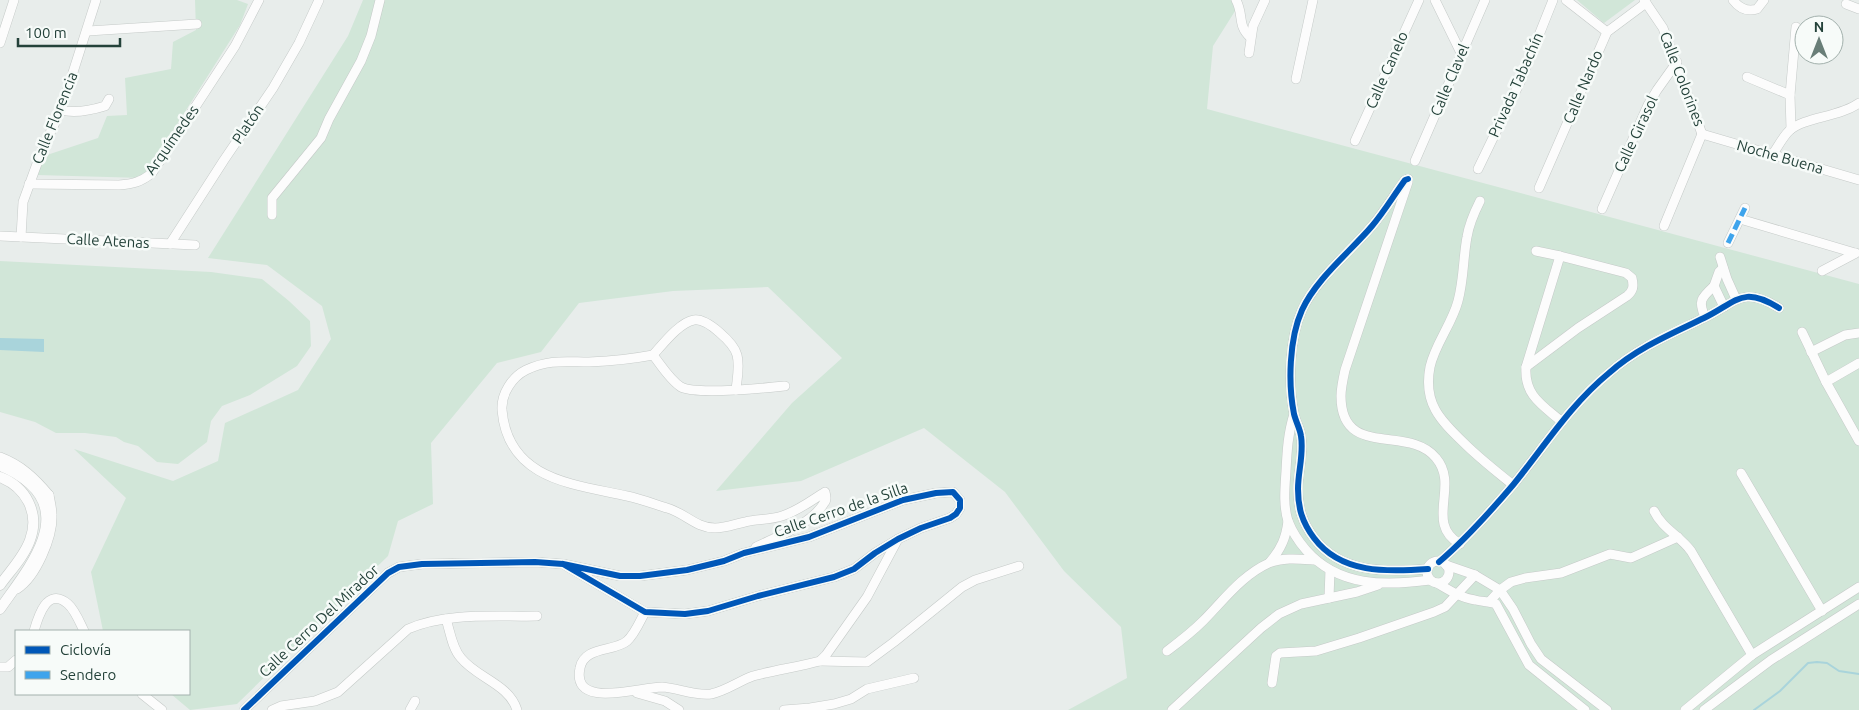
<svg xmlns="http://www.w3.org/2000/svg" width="1859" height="710" font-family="Ubuntu,sans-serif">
  <rect width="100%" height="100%" fill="#e8edeb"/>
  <g fill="#d1e6d8">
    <path d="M195,0H237L248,4L240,25L143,178L37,175L44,156L98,138L107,116L127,115L125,78L171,69L173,42L196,30Z"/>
    <path d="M363,0H1242L1213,46L1207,109L1859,284V710H1068L1127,678L1121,627L1064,571L1005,492L924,428L801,481L716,491L792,403L842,358L768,287L673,291L579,303L541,352L497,363L431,443L433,504L398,521L388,556L237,704L190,710L171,694H189V631H103L91,572L126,498L74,449L173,481L218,461L225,423L298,390L331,339L322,306L267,265L208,258L348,36Z"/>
    <path d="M1577,0H1635L1604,23Z"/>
    <path d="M0,261L211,272L262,279L289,301L310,321L311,346L297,366L250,395L222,406L211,421L207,442L178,464L157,462L138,446L124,442L116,437L85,433H56L35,422L0,412Z"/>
  </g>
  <path fill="#a9d4db" d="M0,338L44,339V352L0,350Z"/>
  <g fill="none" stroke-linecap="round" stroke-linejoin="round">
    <path stroke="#a9d4db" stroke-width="2" d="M1754,710L1780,691L1808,663L1817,662L1827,663L1839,671L1859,674"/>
    <defs>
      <g id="minor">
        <path d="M1236,0C1244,15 1237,25 1250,37"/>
        <path d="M1435,0L1461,53"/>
        <path d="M1566,0L1607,32"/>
        <path d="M1644,0L1663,28L1702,134"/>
        <path d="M1733,0C1739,8 1747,12 1757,9L1764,0"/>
        <path d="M1846,4L1859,9"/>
        <path d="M88,31L197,24"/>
        <path d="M0,43L14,0"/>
        <path d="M1249,53L1253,26L1265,0"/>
        <path d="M1747,77L1790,95"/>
        <path d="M1296,79L1313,0"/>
        <path d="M61,110C75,114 92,110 105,106L109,99"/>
        <path d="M1791,129L1790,95L1796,27"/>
        <path d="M1702,134L1859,180"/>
        <path d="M1355,141L1419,0"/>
        <path d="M1772,155C1778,147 1783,136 1790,130C1805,117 1840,117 1859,103"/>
        <path d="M1415,161L1485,0"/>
        <path d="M1478,169L1521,80L1553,0"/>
        <path d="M1408,179L1405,180C1394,195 1384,212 1372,226C1350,252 1316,279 1302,310C1289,339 1288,384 1294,414C1296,422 1300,429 1301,436C1304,454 1298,471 1298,489C1298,508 1302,522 1314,538C1341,574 1387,572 1428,569"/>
        <path d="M1408,179V182L1345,370C1343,379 1341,388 1341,396C1341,460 1409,424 1436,458C1460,486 1424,523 1460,544"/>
        <path d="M29,184L119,185C133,184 141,182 152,173L235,46L259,0"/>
        <path d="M1539,188L1607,32L1646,3"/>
        <path d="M1480,201C1474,213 1469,224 1467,237C1463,258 1464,279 1458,301C1452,324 1435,344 1430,367C1423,403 1440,420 1464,443C1479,458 1496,471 1513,485"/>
        <path d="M1602,209L1648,105L1657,90L1677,62"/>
        <path d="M272,215V198L321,138L329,119L361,61L371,36L380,0"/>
        <path d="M1740,219L1855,253"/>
        <path d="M1664,226L1702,134"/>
        <path d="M0,236L195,245"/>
        <path d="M21,237L23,202L42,150L61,110L96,0"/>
        <path d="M1728,243L1745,208"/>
        <path d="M170,244L224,160L273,88L299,43L319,0"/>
        <path d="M1560,256L1526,367C1524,395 1542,405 1561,421"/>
        <path d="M1720,257L1727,279L1736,299"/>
        <path d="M1723,268L1719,272L1714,286L1724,307"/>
        <path d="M1822,271L1856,253"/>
        <path d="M1705,317C1698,301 1701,298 1714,286"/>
        <path d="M1802,332L1826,382L1859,441"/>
        <path d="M1811,352L1845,335L1859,333"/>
        <path d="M653,355C663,344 680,322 694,320C707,318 734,343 737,355C740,366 737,379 736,390"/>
        <path d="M1526,367L1578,328L1627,296C1633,291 1634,287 1632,278L1626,273L1560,256L1536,251"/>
        <path d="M1826,382L1859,363"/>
        <path d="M1294,414C1288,433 1287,451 1286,471C1285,487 1283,505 1288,521C1292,531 1299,542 1306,550C1338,587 1386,586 1430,580"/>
        <path d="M0,457C21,465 35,478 49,495L46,497"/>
        <path d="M1741,473L1822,611"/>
        <path d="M1654,511C1662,528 1680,536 1691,551L1752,655"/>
        <path d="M756,547C776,537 812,524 824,503C827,500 826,496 825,492C812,500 798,511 782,516C770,520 757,519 745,522C735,524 726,528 715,528C696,528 685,513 667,508C654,504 641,499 627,496C573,484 508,480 502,410C501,394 512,377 526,370C549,359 566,362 589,362C611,361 632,359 653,355C661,365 670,380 681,387C696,395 765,388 785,386"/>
        <circle cx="1438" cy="572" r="11"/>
        <path d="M1270,562C1281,549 1286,538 1288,521"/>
        <path d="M1439,562C1466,539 1490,512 1513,485C1544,447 1570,405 1609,373C1637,348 1671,334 1704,318C1737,302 1742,285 1779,308"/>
        <path d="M1446,565L1475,575L1500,590L1513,609L1531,644L1541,659L1607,710"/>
        <path d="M1437,583C1449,590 1461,598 1475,600C1483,602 1489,601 1496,604L1529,665L1585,710"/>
        <path d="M17,589C36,577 53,537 52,515C52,508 50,501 49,495"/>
        <path d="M1329,598L1330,570"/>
        <path d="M1490,601L1500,590L1511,582L1525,578L1561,573L1610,554L1631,558L1678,537"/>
        <path d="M645,612C640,621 635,634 627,641C614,652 584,646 580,668C571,710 639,687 662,687C678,688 695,696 711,694C726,691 739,681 753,676C775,670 798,667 820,661L826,655L867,597L898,539"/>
        <path d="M446,619C450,631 452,648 461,658C477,678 509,684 517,710"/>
        <path d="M34,631C38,617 47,586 68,604C75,610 80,623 84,631"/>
        <path d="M1167,651C1179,642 1192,632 1203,621C1223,601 1242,575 1269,563C1283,557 1300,559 1315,560"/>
        <path d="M820,661L867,662L894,642L962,587L975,580L1019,566"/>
        <path d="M0,667H8L16,660"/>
        <path d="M1272,683L1276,656L1280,653L1316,651L1359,638L1434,612L1445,607L1475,575"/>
        <path d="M637,693L665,701L679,710"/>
        <path d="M142,694L162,710"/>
        <path d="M244,710L388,573L399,567L422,564L535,562L563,564L620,576H640L687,570L724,561L744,553L809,537L903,500L936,493L953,492L960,500V508L956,514L950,518L921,528L898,539L875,553L854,569L834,577L758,596L708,611L685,614L645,612L563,564"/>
        <path d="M272,710L281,706L315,701L338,692L408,629C446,612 496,617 537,616"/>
        <path d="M410,710L415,701"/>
        <path d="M784,710L810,708L834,704L851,699L867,689L914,678"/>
        <path d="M1172,710L1261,628L1279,614L1301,604L1357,592L1378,585"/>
        <path d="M1685,710L1752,655L1859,587"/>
        <path d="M1704,710L1771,660L1859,604"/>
      </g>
      <g id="tertiary">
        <path d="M0,466C11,470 21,476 30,484C72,521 23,575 0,609"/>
        <path d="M0,477C26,487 40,513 30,540C24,557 10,571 0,585"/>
      </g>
    </defs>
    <use href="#minor" stroke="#c5cac8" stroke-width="10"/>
    <use href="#tertiary" stroke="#c5cac8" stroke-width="11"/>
    <use href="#minor" stroke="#fcfcfc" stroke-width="9"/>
    <use href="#tertiary" stroke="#fcfcfc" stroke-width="10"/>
    <path stroke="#3ea4ec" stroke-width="5" stroke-dasharray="10 5" stroke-linecap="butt" d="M1728,243L1745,208"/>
    <defs>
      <g id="cycleway">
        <path d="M1408,179L1405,180C1394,195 1384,212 1372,226C1350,252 1316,279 1302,310C1289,339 1288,384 1294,414C1296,422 1300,429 1301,436C1304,454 1298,471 1298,489C1298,508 1302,522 1314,538C1341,574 1387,572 1428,569"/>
        <path d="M1439,562C1466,539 1490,512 1513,485C1544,447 1570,405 1609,373C1637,348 1671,334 1704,318C1737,302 1742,285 1779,308"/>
        <path d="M244,710L388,573L399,567L422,564L535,562L563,564L620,576H640L687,570L724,561L744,553L809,537L903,500L936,493L953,492L960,500V508L956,514L950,518L921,528L898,539L875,553L854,569L834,577L758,596L708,611L685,614L645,612L563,564"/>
      </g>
    </defs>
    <use href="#cycleway" stroke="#f7fbf9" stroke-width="9"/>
    <use href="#cycleway" stroke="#0057b8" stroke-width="6"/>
  </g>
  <g text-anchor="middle" stroke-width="5" stroke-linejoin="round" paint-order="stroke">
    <g font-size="15" fill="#24423a" stroke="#f7fbf9">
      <text transform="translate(1387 70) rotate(-66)" y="5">Calle Canelo</text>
      <text transform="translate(1682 79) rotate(69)" y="5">Calle Colorines</text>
      <text transform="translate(1450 80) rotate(-67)" y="5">Calle Clavel</text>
      <text transform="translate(1516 85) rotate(-66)" y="5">Privada Tabachín</text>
      <text transform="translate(1583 87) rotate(-67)" y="5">Calle Nardo</text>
      <text transform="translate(55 118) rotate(-68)" y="5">Calle Florencia</text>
      <text transform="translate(248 124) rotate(-56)" y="5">Platón</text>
      <text transform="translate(1636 134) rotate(-65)" y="5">Calle Girasol</text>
      <text transform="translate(172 140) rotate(-55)" y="5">Arquímedes</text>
      <text transform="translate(1780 157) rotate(16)" y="5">Noche Buena</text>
      <text transform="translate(108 241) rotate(3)" y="5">Calle Atenas</text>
      <text transform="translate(841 510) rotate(-19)" y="5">Calle Cerro de la Silla</text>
      <text transform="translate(319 621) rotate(-43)" y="5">Calle Cerro Del Mirador</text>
    </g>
  </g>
  <rect x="15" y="630" width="175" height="65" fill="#f7fbf9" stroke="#a3b1ad"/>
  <rect x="25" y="646" width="25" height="8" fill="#0057b8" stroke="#a3b1ad"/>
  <text x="60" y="655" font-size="15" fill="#24423a">Ciclovía</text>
  <rect x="25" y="671" width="25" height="8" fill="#3ea4ec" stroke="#a3b1ad"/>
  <text x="60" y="680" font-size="15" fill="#24423a">Sendero</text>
  <g transform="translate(1819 40)"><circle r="24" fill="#f7fbf9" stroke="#a3b1ad"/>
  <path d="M0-4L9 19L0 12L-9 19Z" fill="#697e78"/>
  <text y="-8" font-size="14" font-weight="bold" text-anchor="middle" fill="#24423a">N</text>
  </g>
  <path d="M18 38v8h102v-8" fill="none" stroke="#24423a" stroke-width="2.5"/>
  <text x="25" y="38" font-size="15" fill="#24423a" stroke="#f7fbf9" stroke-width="4" paint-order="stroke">100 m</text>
</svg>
